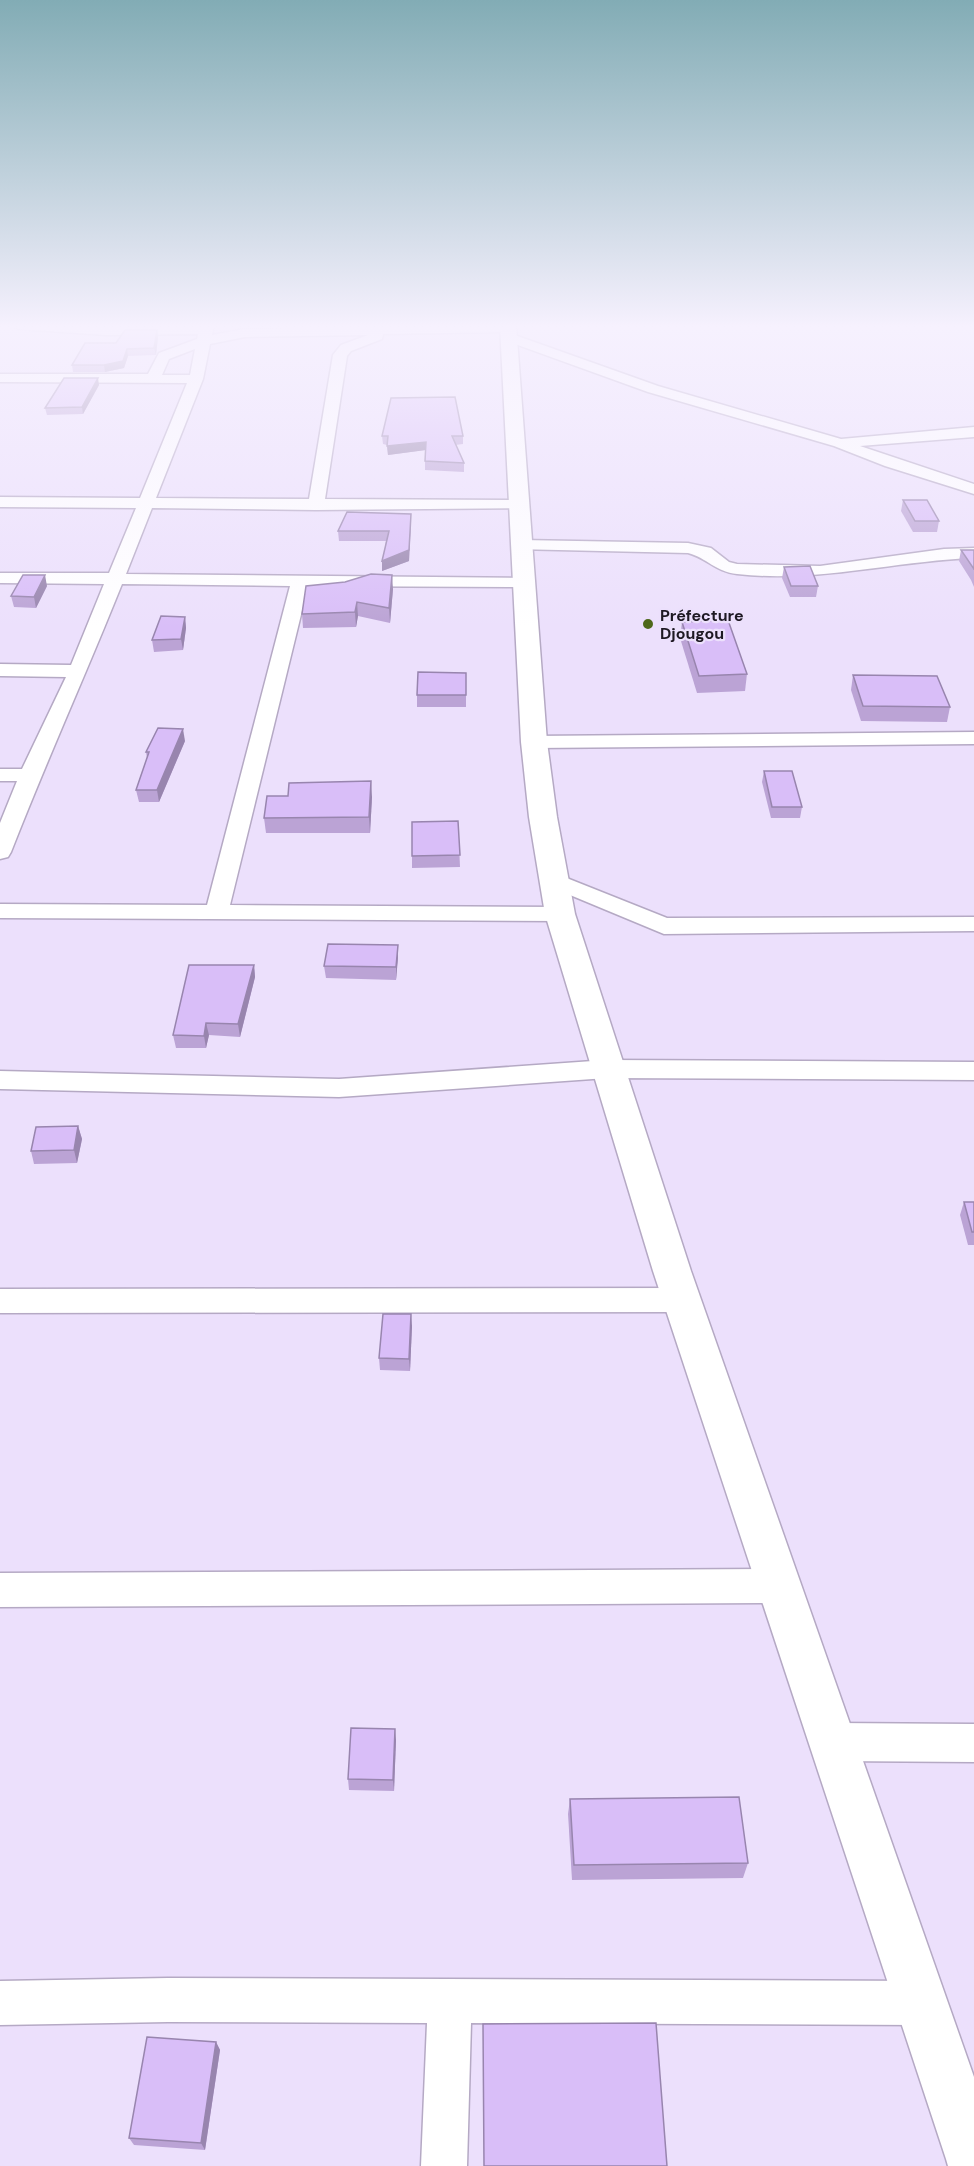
<svg xmlns="http://www.w3.org/2000/svg" width="974" height="2166" font-family="'DM Sans',sans-serif">
  <rect width="100%" height="100%" fill="#ece0fc"/>
  <g fill="none" stroke-linecap="round" stroke-linejoin="round">
    <defs>
      <g id="street">
        <path d="M11,325L106,327L214,325L212,335L245,329L513,325L515,328L513,331L508,332L383,334L382,339L351,351L347,356L325,499L518,500L526,505L524,508L316,510L152,508L126,574L530,578L533,582L530,586L524,587L308,586L230,905L560,907L568,909L572,914L568,919L560,921L0,918V904L207,905L290,586L122,584C86,674 46,762 11,852L8,857L0,859V823L17,781H0V769H22L66,677L0,676V664L71,665L104,584L0,583V573H109L136,508L0,507V497L140,498L187,383L0,382V374H148L159,353L197,339L198,334L106,335L18,329ZM368,335L341,345L333,355L309,499L156,498L203,379L210,344L245,337ZM195,349L190,375H162L169,359Z"/>
        <path d="M509,333L658,386L841,439L974,427V437L860,446L974,484V494L885,466L834,446L648,392L504,340L502,337Z"/>
        <path d="M521,540L688,543L711,548L729,562L737,564L820,566L944,549L974,548V558C894,561 818,583 737,574C716,572 707,558 688,553L515,549L512,545L515,541Z"/>
        <path d="M974,732V744L534,748L527,746L524,742L527,738L534,736Z"/>
        <path d="M554,873L667,918L974,917V931L664,934L546,885L542,880L546,875Z"/>
        <path d="M607,1060L974,1062V1080L607,1078L339,1097L0,1089V1071L339,1079Z"/>
        <path d="M681,1288L692,1291L696,1300L692,1309L681,1312L0,1313V1289Z"/>
        <path d="M781,1569L794,1574L799,1586L794,1598L781,1603L0,1607V1573Z"/>
        <path d="M834,1723L974,1724V1762L834,1761L820,1756L815,1742L820,1728Z"/>
        <path d="M168,1978L922,1981L937,1988L944,2003L937,2018L922,2025L471,2023L467,2166H421L427,2023L168,2022L0,2025V1981Z"/>
      </g>
      <path id="primary" d="M500,325H516L547,742L557,817L575,914L691,1271L974,2077V2166H948L946,2159L653,1271L545,914L529,817L521,742Z"/>
    </defs>
    <use href="#street" stroke="#b5a9c4" stroke-width="3"/>
    <use href="#primary" stroke="#b5a9c4" stroke-width="3"/>
    <use href="#street" fill="#fff" fill-rule="evenodd"/>
    <use href="#primary" fill="#fff" fill-rule="evenodd"/>
  </g>
  <g fill="#bba3d5">
    <path d="M157,330L158,337L156,355L128,356L124,368L105,372H73L72,365L116,343Z"/>
    <path d="M99,385L83,414L47,415L45,408Z"/>
    <path d="M382,436H463V444L455,445L464,463V472L425,470V450L388,455L387,445L383,444Z"/>
    <path d="M903,500L939,521L937,532H913L901,511Z"/>
    <path d="M411,524L409,561L382,571L386,541H339L338,531Z"/>
    <path d="M961,550H974V587L971,580L959,561Z"/>
    <path d="M784,567L818,586L816,597H790L782,578Z"/>
    <path d="M345,582L393,589L390,623L358,616L356,627L303,628L302,614Z"/>
    <path d="M47,586L36,608L14,607L11,596Z"/>
    <path d="M185,617L186,628L183,650L154,652L152,640Z"/>
    <path d="M682,622L747,674L745,691L697,693L680,638Z"/>
    <path d="M466,673V707H417V695Z"/>
    <path d="M853,675L950,707L947,722L861,721L851,690Z"/>
    <path d="M185,741L159,802H139L136,790L147,758L146,752Z"/>
    <path d="M764,771L802,807L800,818H771L762,782Z"/>
    <path d="M372,797L370,833H266L264,818Z"/>
    <path d="M458,821L460,867L412,868V856Z"/>
    <path d="M398,957L396,980L326,978L324,966Z"/>
    <path d="M254,965L255,977L240,1037L209,1035L206,1048H176L173,1035Z"/>
    <path d="M78,1126L82,1139L77,1163L34,1164L31,1151Z"/>
    <path d="M964,1202H974V1245H968L960,1215Z"/>
    <path d="M412,1326L410,1371L380,1370L379,1358Z"/>
    <path d="M396,1740L394,1791L349,1790L348,1779Z"/>
    <path d="M570,1799L748,1863L743,1878L572,1880L568,1814Z"/>
    <path d="M216,2042L220,2050L205,2150L134,2145L129,2138Z"/>
  </g>
  <g fill="#9885ae">
    <path d="M157,330L158,337L156,355L154,348Z"/>
    <path d="M127,349L128,356L124,368L105,372L104,365Z"/>
    <path d="M98,378L99,385L83,414L82,407Z"/>
    <path d="M426,442V450L388,455L387,446Z"/>
    <path d="M411,514L409,561L382,571V561Z"/>
    <path d="M45,575L47,586L36,608L34,597Z"/>
    <path d="M392,575L393,589L390,623L389,608Z"/>
    <path d="M357,602L358,616L356,627L355,612Z"/>
    <path d="M185,617L186,628L183,650L181,639Z"/>
    <path d="M183,729L185,741L159,802L157,790Z"/>
    <path d="M371,781L372,797L370,833L369,817Z"/>
    <path d="M398,945V957L396,980V967Z"/>
    <path d="M254,965L255,977L240,1037L238,1024Z"/>
    <path d="M206,1023L209,1035L206,1048L204,1036Z"/>
    <path d="M78,1126L82,1139L77,1163L74,1150Z"/>
    <path d="M411,1314L412,1326L410,1371L409,1359Z"/>
    <path d="M395,1729L396,1740L394,1791L393,1780Z"/>
    <path d="M216,2042L220,2050L205,2150L201,2143Z"/>
  </g>
  <g fill="#d9bef8" stroke="#9885ae" stroke-width="1.5">
    <path d="M125,330H157L154,348L127,349L123,361L104,365H72L85,343H116Z"/>
    <path d="M64,378H98L82,407L45,408Z"/>
    <path d="M455,397L463,436H452L464,463L425,461L426,442L387,446L388,436H382L391,398Z"/>
    <path d="M903,500H927L939,521H915Z"/>
    <path d="M347,512L411,514L409,550L382,561L389,531H338Z"/>
    <path d="M961,550H974V570V569Z"/>
    <path d="M810,566L818,586H791L784,567Z"/>
    <path d="M371,574L392,575L389,608L357,602L355,612L302,614L306,586L345,582Z"/>
    <path d="M23,575H45L34,597L11,596Z"/>
    <path d="M161,616L185,617L181,639L152,640Z"/>
    <path d="M728,620L747,674L699,676L682,622Z"/>
    <path d="M418,672L466,673V695H417Z"/>
    <path d="M853,675L937,676L950,707L863,706Z"/>
    <path d="M158,728L183,729L157,790H136L149,752H146Z"/>
    <path d="M764,771H792L802,807H772Z"/>
    <path d="M371,781L369,817L264,818L267,796H288L289,783Z"/>
    <path d="M458,821L460,855L412,856V822Z"/>
    <path d="M328,944L398,945L396,967L324,966Z"/>
    <path d="M189,965H254L238,1024L206,1023L204,1036L173,1035Z"/>
    <path d="M78,1126L74,1150L31,1151L36,1127Z"/>
    <path d="M964,1202H974V1232H972Z"/>
    <path d="M383,1314H411L409,1359L379,1358Z"/>
    <path d="M351,1728L395,1729L393,1780L348,1779Z"/>
    <path d="M739,1797L748,1863L574,1865L570,1799Z"/>
    <path d="M656,2023L667,2166H484L483,2024Z"/>
    <path d="M147,2037L216,2042L201,2143L129,2138Z"/>
  </g>
  <linearGradient id="sky" x2="0" y2="1"><stop stop-color="#82acb5"/><stop offset="0.52" stop-color="#f6f1fe"/><stop offset="1" stop-color="#f6f1fe" stop-opacity="0"/></linearGradient>
  <rect width="974" height="628" fill="url(#sky)"/>
  <circle fill="#4e681a" stroke="#ece0fc" stroke-width="2" cx="648" cy="624" r="6"/>
  <g text-anchor="middle" stroke-width="4.5" stroke-linejoin="round" paint-order="stroke">
    <g font-size="16" font-weight="bold" fill="#1e1923" stroke="#ece0fc" text-anchor="start">
      <text x="660" y="621">Préfecture<tspan x="660" dy="18">Djougou</tspan></text>
    </g>
  </g>
</svg>
